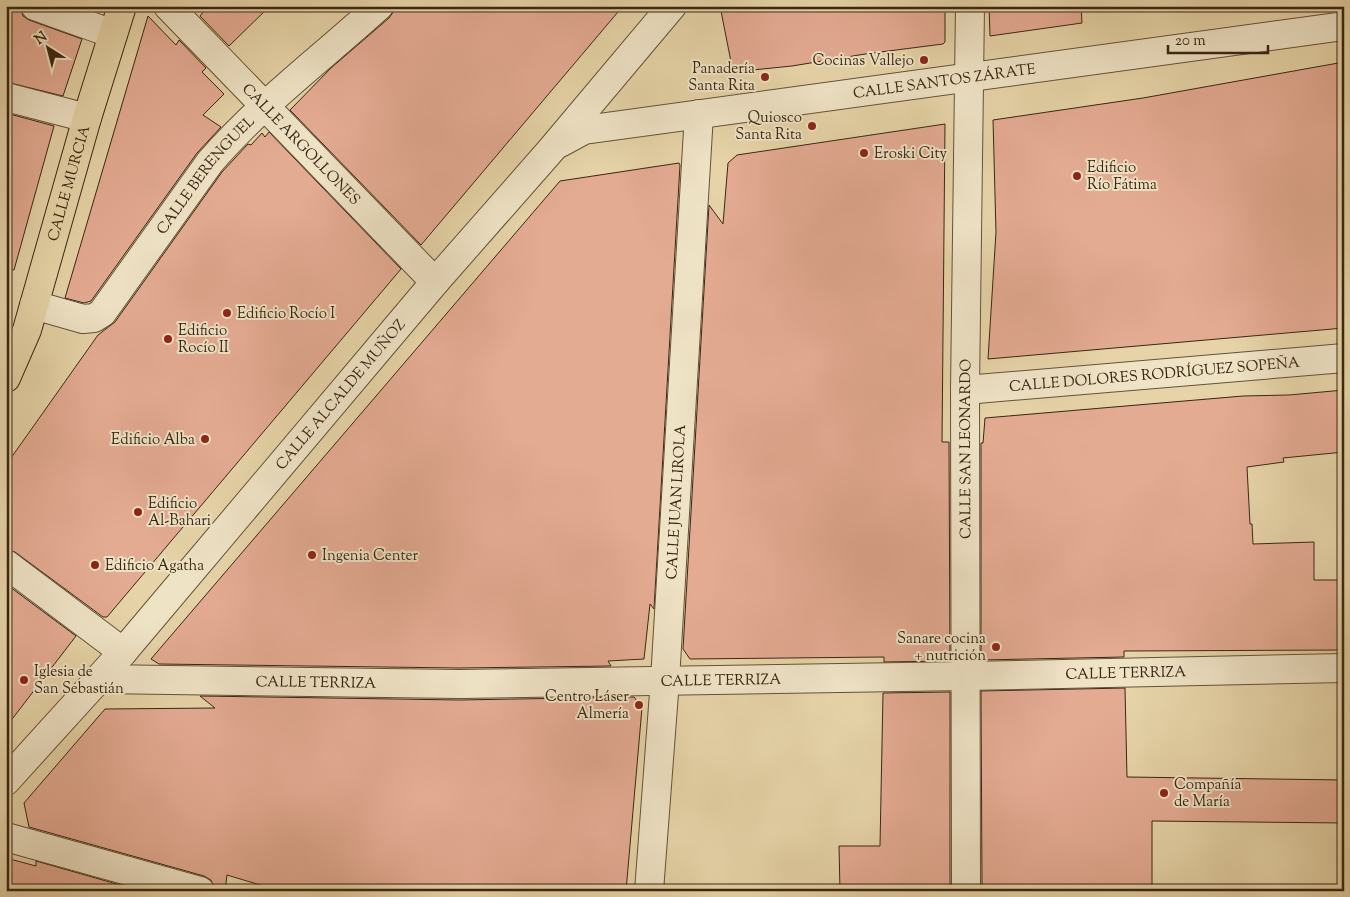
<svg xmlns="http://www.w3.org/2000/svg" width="1350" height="897" font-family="'Sorts Mill Goudy',serif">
  <rect width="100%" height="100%" fill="#e6d4a8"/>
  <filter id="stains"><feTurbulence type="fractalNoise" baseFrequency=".004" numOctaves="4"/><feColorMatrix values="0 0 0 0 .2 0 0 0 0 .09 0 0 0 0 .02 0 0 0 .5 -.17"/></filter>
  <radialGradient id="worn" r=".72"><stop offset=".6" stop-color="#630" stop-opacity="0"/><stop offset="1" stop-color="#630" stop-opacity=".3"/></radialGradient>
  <g fill="#e4ab93" stroke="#3a2613">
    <path d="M6,6H20L23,16L29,20L82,39L63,96L6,82Z"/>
    <path d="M208,6H270L229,46L200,16Z"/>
    <path d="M394,6H623L421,245L290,110L331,68L389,18L394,11Z"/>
    <path d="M720,6H945V42L943,44L865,54L792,66L733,72Z"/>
    <path d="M989,6H1081L1082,23L990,36Z"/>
    <path d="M148,16L176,45L179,40L206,68L202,72L224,94L203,115L221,127L197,153L91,301L84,303L65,298Z"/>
    <path d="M1344,62V328L988,359L996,232L993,120L1143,98Z"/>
    <path d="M6,113L54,126L14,270L6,269Z"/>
    <path d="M945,124L942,442H949L950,661L884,662V657L690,659L683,649L709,205L723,224L728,163L737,155Z"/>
    <path d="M269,132L401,269L107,617H103L15,552L6,549V465L98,335L115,322L222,172L248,144L251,145L262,133L265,137Z"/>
    <path d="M679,163L680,165L654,609L650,604L644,659L608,661L611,666L459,668L159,664L151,659L560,181Z"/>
    <path d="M1344,390V452L1283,458L1284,462L1247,467L1250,524H1252L1253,544L1314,542V580H1344V650L1124,651V657L981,660V443H983L985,418L1243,396L1289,395Z"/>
    <path d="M6,584L76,636L6,727Z"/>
    <path d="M1125,688L1127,777L1344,780V823L1152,821V891L982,888L981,691Z"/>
    <path d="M950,692V887H939V891H840L839,846H880L883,693Z"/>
    <path d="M200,696L459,700L634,697L642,708L626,891H280L227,875L225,891H215L211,880L204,876L29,827L24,803L105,709L215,708Z"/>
    <path d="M6,858L36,866V861L141,891H6Z"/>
  </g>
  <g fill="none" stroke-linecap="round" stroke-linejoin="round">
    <defs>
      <g id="minor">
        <path d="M35,6L113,34"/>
        <path id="s1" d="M168,6L435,282"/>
        <path d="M6,97L87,118"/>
        <path id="s2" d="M560,143L584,130L1344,26"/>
        <path id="s3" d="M34,305L83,319L94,318L102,313L210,162C261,103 322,58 379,6"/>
        <path id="s4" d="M965,390L1344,358"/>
        <path d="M6,564L123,652"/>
        <path id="s5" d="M100,679L459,684L965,676L1344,668"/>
        <path id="s6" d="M6,781L123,652L435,282L551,150L672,6"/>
        <path d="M6,837L200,891"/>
        <path id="s7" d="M649,891L665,680L699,114"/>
        <path id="s8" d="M966,891L965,390L970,6"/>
      </g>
      <g id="major">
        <path id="s9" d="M6,378L27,330L87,118L122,6"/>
      </g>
    </defs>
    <use href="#minor" stroke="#655238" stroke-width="30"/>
    <use href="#major" stroke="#3a2613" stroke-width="30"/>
    <use href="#minor" stroke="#efe3c6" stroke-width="28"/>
    <use href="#major" stroke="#e6d4a8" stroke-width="28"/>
  </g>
  <g fill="#8f2418" stroke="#efe3c6" stroke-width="2">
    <circle cx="924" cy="60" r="5"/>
    <circle cx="765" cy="77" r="5"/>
    <circle cx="812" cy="126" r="5"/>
    <circle cx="864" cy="153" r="5"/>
    <circle cx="1077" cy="176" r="5"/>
    <circle cx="227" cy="313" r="5"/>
    <circle cx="168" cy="339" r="5"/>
    <circle cx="205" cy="439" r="5"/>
    <circle cx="138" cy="512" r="5"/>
    <circle cx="312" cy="555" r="5"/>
    <circle cx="95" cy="565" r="5"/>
    <circle cx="996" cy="647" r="5"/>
    <circle cx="24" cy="680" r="5"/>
    <circle cx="639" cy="705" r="5"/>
    <circle cx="1164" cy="793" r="5"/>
  </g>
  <g text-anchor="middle" stroke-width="4" stroke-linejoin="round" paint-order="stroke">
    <g font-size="15" fill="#3a2613" stroke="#efe3c6" text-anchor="start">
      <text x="914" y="65" text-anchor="end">Cocinas Vallejo</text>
      <text x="755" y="73" text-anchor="end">Panadería<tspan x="755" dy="17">Santa Rita</tspan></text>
      <text x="802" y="122" text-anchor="end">Quiosco<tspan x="802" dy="17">Santa Rita</tspan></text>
      <text x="874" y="158">Eroski City</text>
      <text x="1087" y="172">Edificio<tspan x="1087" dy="17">Río Fátima</tspan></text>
      <text x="237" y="318">Edificio Rocío I</text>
      <text x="178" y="335">Edificio<tspan x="178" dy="17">Rocío II</tspan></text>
      <text x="195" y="444" text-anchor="end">Edificio Alba</text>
      <text x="148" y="508">Edificio<tspan x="148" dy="17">Al-Bahari</tspan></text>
      <text x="322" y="560">Ingenia Center</text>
      <text x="105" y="570">Edificio Agatha</text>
      <text x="986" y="643" text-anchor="end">Sanare cocina<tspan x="986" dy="17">+ nutrición</tspan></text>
      <text x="34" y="676">Iglesia de<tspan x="34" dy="17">San Sebastián</tspan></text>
      <text x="629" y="701" text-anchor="end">Centro Láser<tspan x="629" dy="17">Almería</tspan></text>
      <text x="1174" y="789">Compañía<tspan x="1174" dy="17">de María</tspan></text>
    </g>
    <g font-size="15" fill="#3a2613" stroke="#efe3c6">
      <text dy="5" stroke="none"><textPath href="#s2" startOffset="391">CALLE SANTOS ZÁRATE</textPath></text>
      <text dy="5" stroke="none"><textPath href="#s1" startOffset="192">CALLE ARGOLLONES</textPath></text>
      <text dy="5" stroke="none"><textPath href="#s3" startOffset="244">CALLE BERENGUEL</textPath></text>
      <text dy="5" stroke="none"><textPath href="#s9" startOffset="205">CALLE MURCIA</textPath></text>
      <text dy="5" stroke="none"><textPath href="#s4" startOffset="190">CALLE DOLORES RODRÍGUEZ SOPEÑA</textPath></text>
      <text dy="5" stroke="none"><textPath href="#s6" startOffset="511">CALLE ALCALDE MUÑOZ</textPath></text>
      <text dy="5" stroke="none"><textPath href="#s8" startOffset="442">CALLE SAN LEONARDO</textPath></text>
      <text dy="5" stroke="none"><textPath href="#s7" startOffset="390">CALLE JUAN LIROLA</textPath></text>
      <text dy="5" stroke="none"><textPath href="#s5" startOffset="1026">CALLE TERRIZA</textPath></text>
      <text dy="5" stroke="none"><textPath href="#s5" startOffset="621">CALLE TERRIZA</textPath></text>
      <text dy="5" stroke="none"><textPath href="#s5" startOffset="216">CALLE TERRIZA</textPath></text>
    </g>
  </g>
  <rect width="1350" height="897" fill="none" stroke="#e6d4a8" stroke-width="25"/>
  <rect x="8" y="8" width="1335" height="882" fill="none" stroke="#3a2613" stroke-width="2.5"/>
  <rect x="12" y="12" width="1325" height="872" fill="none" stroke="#3a2613"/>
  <g transform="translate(48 48) rotate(324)" stroke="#efe3c6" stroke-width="4" paint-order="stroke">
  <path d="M0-4L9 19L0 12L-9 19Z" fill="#3a2613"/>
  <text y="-8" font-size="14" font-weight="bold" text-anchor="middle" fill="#3a2613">N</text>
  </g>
  <path d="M1168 45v8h100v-8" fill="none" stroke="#3a2613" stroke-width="2.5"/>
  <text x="1175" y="45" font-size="15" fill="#3a2613" stroke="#efe3c6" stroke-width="4" paint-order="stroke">20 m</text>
  <rect width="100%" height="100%" filter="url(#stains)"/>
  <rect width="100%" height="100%" fill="url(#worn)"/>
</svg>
